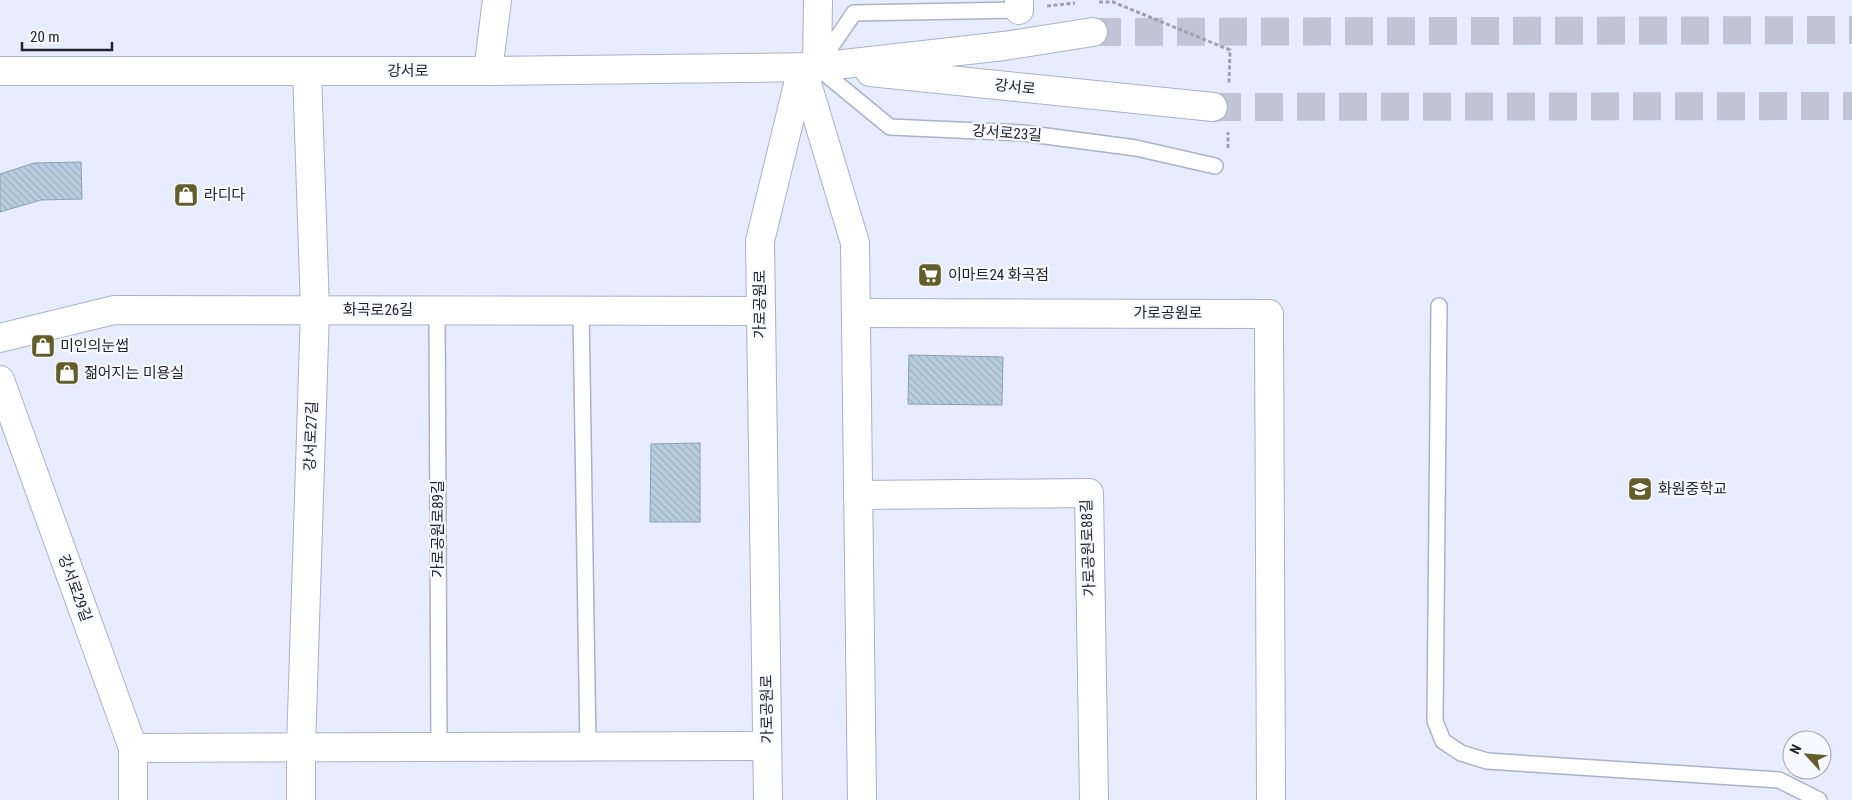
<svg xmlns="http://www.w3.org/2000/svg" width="1852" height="800" font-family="'Roboto Condensed','Noto Sans KR',sans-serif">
  <defs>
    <pattern id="building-back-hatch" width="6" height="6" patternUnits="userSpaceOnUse" patternTransform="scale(1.25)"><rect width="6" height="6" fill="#b8cddd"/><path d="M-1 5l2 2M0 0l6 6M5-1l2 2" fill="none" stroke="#9eb0be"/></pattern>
  </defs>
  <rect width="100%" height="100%" fill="#e7ecfe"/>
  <g fill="url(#building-back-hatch)" stroke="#8ba0af">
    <path d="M81,162L82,199L41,200L0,212V174L34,163Z"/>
    <path d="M909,355L1003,357L1002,405L908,404Z"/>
    <path d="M700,443V522H650L651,444Z"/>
  </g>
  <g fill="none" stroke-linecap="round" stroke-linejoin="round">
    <g stroke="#c0c4d4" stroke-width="28" stroke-dasharray="28 14" stroke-linecap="butt">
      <path d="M1093,32L1852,30"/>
      <path d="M1213,107L1852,106"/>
    </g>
    <defs>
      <g id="lane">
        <path d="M1019,10L854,13L817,67L890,127L1023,133L1136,148L1215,166"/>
        <path d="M1439,306L1435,721L1443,741L1461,753L1487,761L1779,780L1819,800"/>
        <path d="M437,310L439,747"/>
        <path d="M581,311L588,747"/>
      </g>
      <g id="street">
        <path d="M1019,0V10"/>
        <path d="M817,67L818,0"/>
        <path d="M488,71L497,0"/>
        <path d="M857,313L1269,314L1271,800"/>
        <path d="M0,338L114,310L760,311"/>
        <path d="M858,495L1089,493L1094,800"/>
        <path d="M133,748L767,746"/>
        <path d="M301,800V747L315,310L307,71"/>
      </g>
      <g id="secondary">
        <path d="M802,67L855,243L862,800"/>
        <path d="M0,71H488L817,67L1004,46L1093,32"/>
        <path d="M870,72L1213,107"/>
        <path d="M0,380L133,748V800"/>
        <path d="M768,800L760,241L802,68"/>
      </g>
    </defs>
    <use href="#lane" stroke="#abb1c6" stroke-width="18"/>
    <use href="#street" stroke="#abb1c6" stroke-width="30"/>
    <use href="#secondary" stroke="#abb1c6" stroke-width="30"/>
    <g stroke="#9da1af" stroke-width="3" stroke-dasharray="4 2.5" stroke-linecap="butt">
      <path d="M1099,2H1113L1230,50L1229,83"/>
      <path d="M1047,6L1075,3"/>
      <path d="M1228,148V132"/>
    </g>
    <use href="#lane" stroke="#fff" stroke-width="15"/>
    <use href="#street" stroke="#fff" stroke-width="28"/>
    <use href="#secondary" stroke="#fff" stroke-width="28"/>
  </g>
  <defs>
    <symbol id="shop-square" viewBox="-11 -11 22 22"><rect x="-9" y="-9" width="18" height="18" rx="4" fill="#635d2a" stroke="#f8f9fe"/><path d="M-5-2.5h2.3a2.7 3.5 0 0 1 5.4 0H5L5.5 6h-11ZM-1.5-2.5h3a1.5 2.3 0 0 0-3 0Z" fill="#fff"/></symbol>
    <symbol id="supermarket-square" viewBox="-11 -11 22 22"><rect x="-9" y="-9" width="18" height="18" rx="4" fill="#635d2a" stroke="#f8f9fe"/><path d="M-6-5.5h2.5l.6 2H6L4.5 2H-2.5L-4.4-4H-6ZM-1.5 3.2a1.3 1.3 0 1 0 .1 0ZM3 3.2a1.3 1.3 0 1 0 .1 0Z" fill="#fff"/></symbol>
    <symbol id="school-square" viewBox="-11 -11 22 22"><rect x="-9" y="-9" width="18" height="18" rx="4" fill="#635d2a" stroke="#f8f9fe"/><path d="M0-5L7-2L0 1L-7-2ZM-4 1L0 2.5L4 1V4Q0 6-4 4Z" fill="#fff"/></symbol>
  </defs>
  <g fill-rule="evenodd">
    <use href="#shop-square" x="172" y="181" width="28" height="28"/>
    <use href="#supermarket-square" x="916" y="261" width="28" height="28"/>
    <use href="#shop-square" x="29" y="332" width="28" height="28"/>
    <use href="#shop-square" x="53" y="359" width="28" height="28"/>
    <use href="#school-square" x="1626" y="475" width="28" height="28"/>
  </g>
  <g text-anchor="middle" stroke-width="4.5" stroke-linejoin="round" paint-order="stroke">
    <g font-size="15" fill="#22242c" stroke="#f8f9fe">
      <text x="408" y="76">강서로</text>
      <text transform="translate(1015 87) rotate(6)" y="5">강서로</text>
      <text transform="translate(1007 133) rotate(4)" y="5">강서로23길</text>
      <text transform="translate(760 304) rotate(-90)" y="5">가로공원로</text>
      <text x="378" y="315">화곡로26길</text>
      <text x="1168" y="318">가로공원로</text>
      <text transform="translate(311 436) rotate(-88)" y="5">강서로27길</text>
      <text transform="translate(438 529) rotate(-90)" y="5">가로공원로89길</text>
      <text transform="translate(1088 548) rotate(-92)" y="5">가로공원로88길</text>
      <text transform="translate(75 588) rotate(70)" y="5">강서로29길</text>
      <text transform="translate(767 709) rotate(-91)" y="5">가로공원로</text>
    </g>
    <g font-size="15" fill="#22242c" stroke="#f8f9fe" text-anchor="start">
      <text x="204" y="200">라디다</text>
      <text x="948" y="280">이마트24 화곡점</text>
      <text x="60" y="351">미인의눈썹</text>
      <text x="84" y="378">젊어지는 미용실</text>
      <text x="1658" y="494">화원중학교</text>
    </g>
  </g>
  <g transform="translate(1807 755) rotate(296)"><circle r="24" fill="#f8f9fe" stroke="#a2a4aa"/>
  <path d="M0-4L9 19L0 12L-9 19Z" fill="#635d2a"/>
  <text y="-8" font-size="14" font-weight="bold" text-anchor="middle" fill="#22242c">N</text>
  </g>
  <path d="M22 42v8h90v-8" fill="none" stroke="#22242c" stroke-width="2.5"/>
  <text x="30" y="42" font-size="15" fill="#22242c" stroke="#f8f9fe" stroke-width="4" paint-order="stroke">20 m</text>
</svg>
